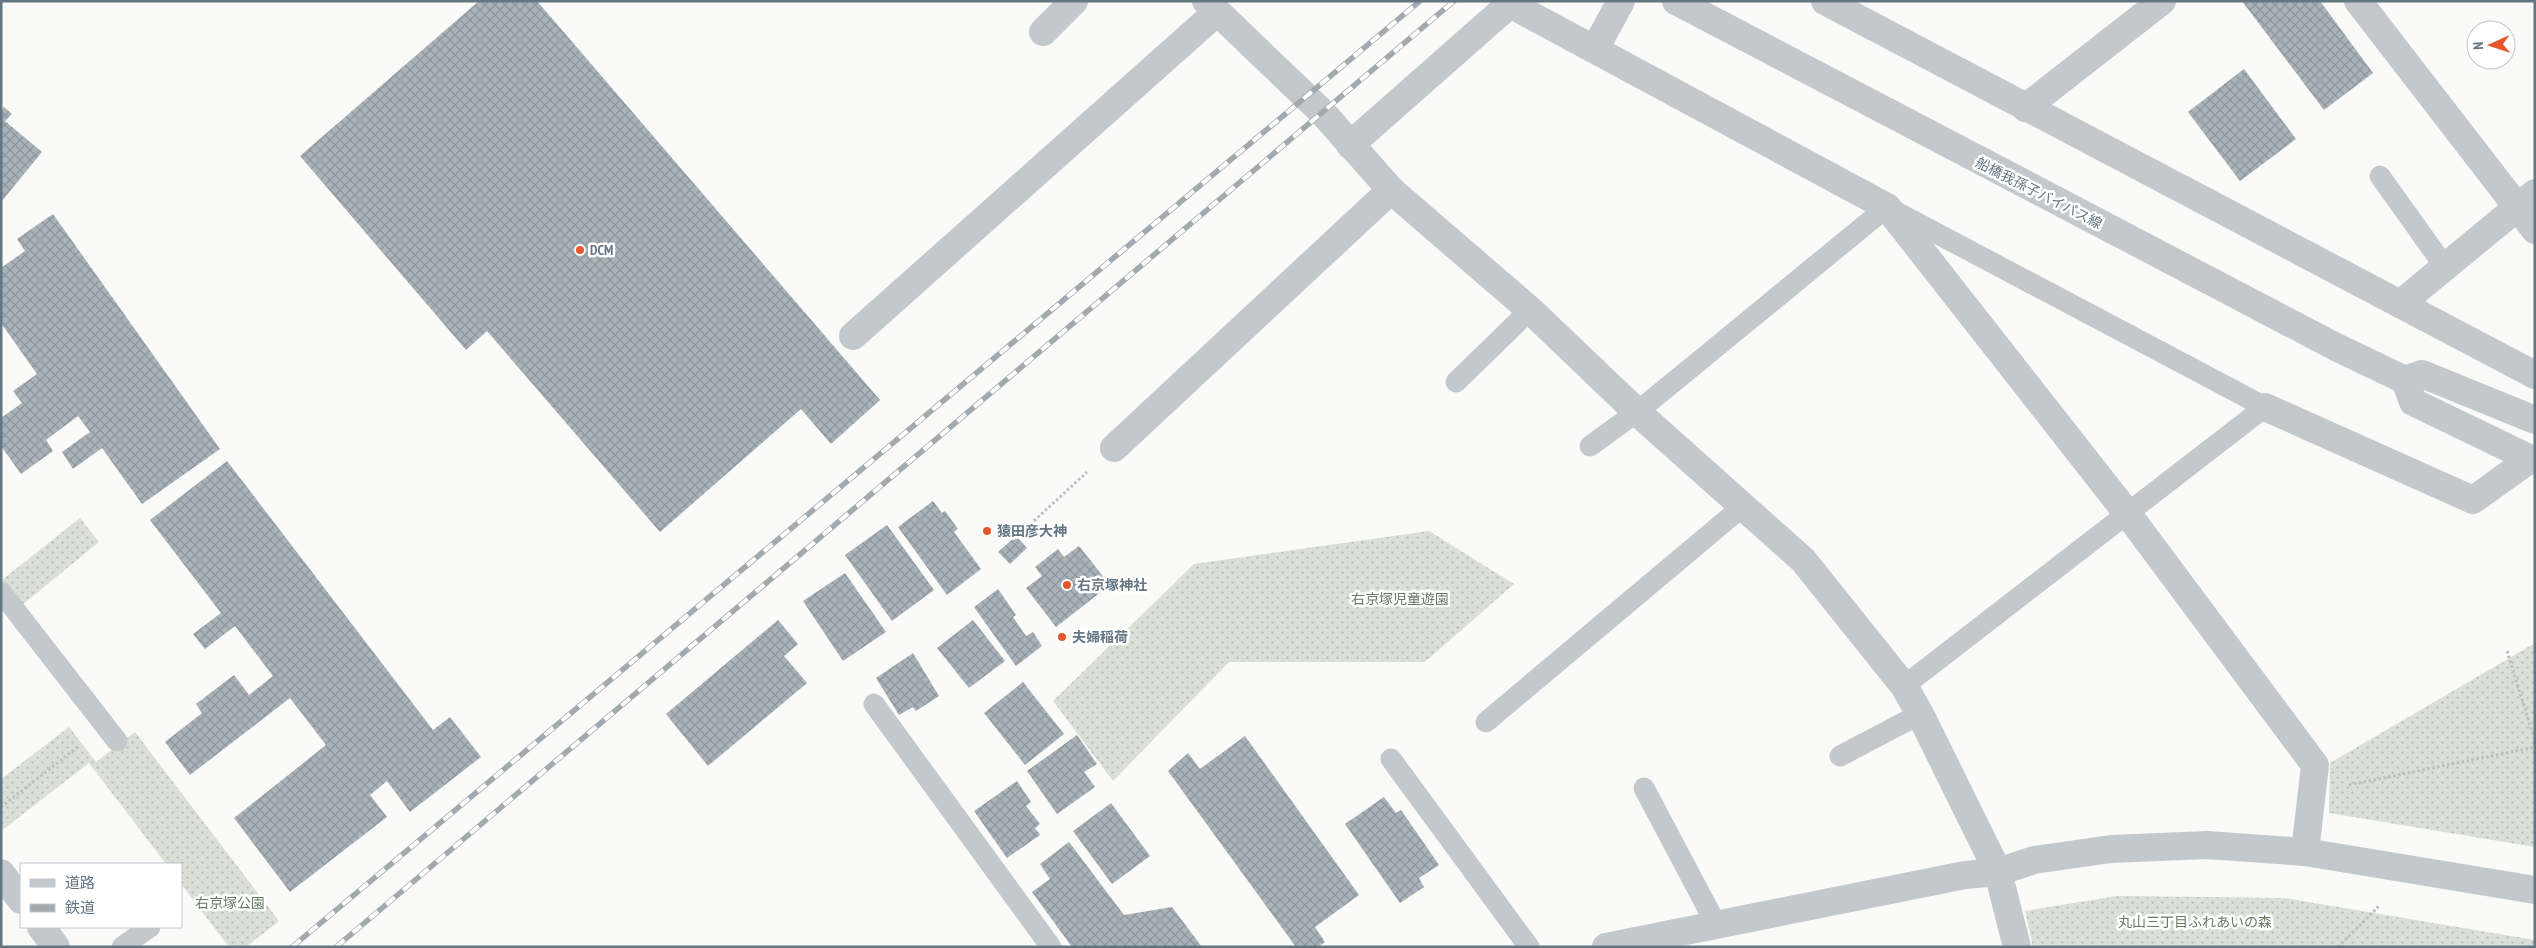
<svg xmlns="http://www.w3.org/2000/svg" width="2536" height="948" font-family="'PT Sans Narrow','Noto Sans JP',sans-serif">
  <defs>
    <pattern id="grass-dots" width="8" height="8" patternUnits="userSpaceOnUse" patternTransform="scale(1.25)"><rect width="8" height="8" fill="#dadfd7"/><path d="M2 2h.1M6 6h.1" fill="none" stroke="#b4b9b4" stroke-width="1.8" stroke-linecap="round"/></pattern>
    <pattern id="building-cross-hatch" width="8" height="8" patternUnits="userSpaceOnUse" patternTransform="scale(1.25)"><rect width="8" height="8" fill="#aab3b9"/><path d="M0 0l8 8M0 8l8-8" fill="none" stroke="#8e969c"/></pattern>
  </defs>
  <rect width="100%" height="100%" fill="#fafaf8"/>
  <g fill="url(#grass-dots)">
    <path d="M80,518L99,542L22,605L2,580Z"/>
    <path d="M1429,531L1514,584L1425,662H1229L1113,781L1053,701L1194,564Z"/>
    <path d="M2535,643V847L2329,813L2330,763Z"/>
    <path d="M69,727L96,762L135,732L279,921L246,947H229L181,884V864H166L89,763L1,831V779Z"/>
    <path d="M2117,896L2284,898L2535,940V947H2033L2025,911Z"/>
  </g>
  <g fill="url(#building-cross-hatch)">
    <path d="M479,1H537L880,400L831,444L801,409L660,532L487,331L466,350L300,156Z"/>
    <path d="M2242,1H2320L2373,73L2324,110Z"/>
    <path d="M2244,69L2296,139L2240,181L2188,112Z"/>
    <path d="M4,107L12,114L5,121L42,152L1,202V110Z"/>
    <path d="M53,214L220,449L142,504L102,448L73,469L62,452L90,432L78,416L46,440L53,451L21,474L1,446V418L22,403L13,391L37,374L1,323V268L25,251L17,239Z"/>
    <path d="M227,461L433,730L450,717L481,757L410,812L387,781L370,795L387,817L290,892L234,818L326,745L290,698L190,775L165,742L202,713L196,704L234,675L249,695L273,676L235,626L205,649L193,634L221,613L150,520Z"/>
    <path d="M933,501L942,513L945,511L958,529L954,532L981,569L947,595L898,527Z"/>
    <path d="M887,525L934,590L892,621L845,555Z"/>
    <path d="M1016,536L1027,548L1010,564L998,552Z"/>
    <path d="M1079,546L1110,585L1056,627L1026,588L1042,576L1035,567L1058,549L1064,557Z"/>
    <path d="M845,573L886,632L843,661L803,601Z"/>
    <path d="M998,589L1016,615L1013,617L1026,636L1033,632L1042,646L1016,666L974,607Z"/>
    <path d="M778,620L798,644L784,656L807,683L708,766L666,714Z"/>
    <path d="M973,620L1005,661L969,688L937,648Z"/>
    <path d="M913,653L939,696L916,711L913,707L899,715L876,678Z"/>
    <path d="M1023,682L1064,734L1025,765L984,713Z"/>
    <path d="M1077,735L1097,764L1084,772L1095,787L1057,814L1027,771Z"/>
    <path d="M1245,736L1359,895L1315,927L1325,942L1318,947H1296L1168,771L1188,753L1200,769Z"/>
    <path d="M1017,781L1031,802L1026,806L1040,824L1035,828L1040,835L1007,858L974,811Z"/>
    <path d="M1384,797L1396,813L1401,810L1439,865L1419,878L1424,887L1400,903L1345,824Z"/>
    <path d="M1111,803L1150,856L1112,884L1073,831Z"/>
    <path d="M1069,842L1124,915L1172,907L1202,947H1072L1032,892L1050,879L1040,864Z"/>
  </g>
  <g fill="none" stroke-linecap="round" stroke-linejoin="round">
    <g stroke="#bbbfc2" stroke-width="3" stroke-dasharray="2.5 2.5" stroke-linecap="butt">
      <path d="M1023,531L1087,472"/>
      <path d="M2507,651L2535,741"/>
      <path d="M2349,785L2535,747"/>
      <path d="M1,807L79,746"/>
      <path d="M2338,947L2379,906"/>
    </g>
    <g stroke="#c3c8cc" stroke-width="21">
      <path d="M2380,176L2445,267"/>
      <path d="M1456,382L1530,310"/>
      <path d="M1590,446L1637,412L1887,207L2265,407L1904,686"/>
      <path d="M1,592L117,741"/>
      <path d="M874,704L1051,947"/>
      <path d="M1486,722L1742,507"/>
      <path d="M1840,756L1920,714"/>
      <path d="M1391,759L1529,947"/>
      <path d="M1644,788L1716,924"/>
      <path d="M122,947L150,927"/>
    </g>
    <g stroke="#c3c8cc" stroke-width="28">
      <path d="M1206,1L1323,113L1391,190"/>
      <path d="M1825,1L2535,375"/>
      <path d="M2358,1L2535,230"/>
      <path d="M1043,32L1074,1"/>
      <path d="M1595,49L1621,1"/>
      <path d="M2025,108L2162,1"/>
      <path d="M1350,145L1510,4L1887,207L2127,513L2315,765L2305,852"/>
      <path d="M2400,304L2535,193"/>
      <path d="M853,336L1217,12"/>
      <path d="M2265,407L2473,500L2530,459"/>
      <path d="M1114,448L1391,190L1530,310L1637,412L1803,560L1904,686L1920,714L1998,872L2017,947"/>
    </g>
    <g stroke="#c3c8cc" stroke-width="28">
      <path d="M1676,1L2336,347L2405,380L2422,374L2535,420"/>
      <path d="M2405,380L2413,402L2535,461"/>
      <path d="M1,873L21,900"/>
      <path d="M41,927L56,947"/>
      <path d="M1606,947L1965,875L1998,872L2034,860L2111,849L2207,845L2305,852L2535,890"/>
    </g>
    <defs>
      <g id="rail">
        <path d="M292,947L1420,1"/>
        <path d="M336,947L1454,1"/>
      </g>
    </defs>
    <use href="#rail" stroke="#a2aab0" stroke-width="5.5"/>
    <use href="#rail" stroke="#fff" stroke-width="4" stroke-dasharray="11" stroke-linecap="butt"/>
  </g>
  <g fill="#e4572e" stroke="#fff" stroke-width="2">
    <circle cx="580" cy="250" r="5"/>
    <circle cx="987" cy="531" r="5"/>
    <circle cx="1067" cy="585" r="5"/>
    <circle cx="1062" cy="637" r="5"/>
  </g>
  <g text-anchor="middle" stroke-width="5" stroke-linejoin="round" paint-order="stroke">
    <g font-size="14" fill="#657683" stroke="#fff">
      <text transform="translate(2039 193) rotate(27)" y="5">船橋我孫子バイパス線</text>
    </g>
    <g font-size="14" font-weight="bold" fill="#657683" stroke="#fff" text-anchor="start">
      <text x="590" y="255">DCM</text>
      <text x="997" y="536">猿田彦大神</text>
      <text x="1077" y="590">右京塚神社</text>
      <text x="1072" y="642">夫婦稲荷</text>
    </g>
    <g font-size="14" fill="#687a64" stroke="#fff">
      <text x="1400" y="604">右京塚児童遊園</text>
      <text x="230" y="908">右京塚公園</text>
      <text x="2195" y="927">丸山三丁目ふれあいの森</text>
    </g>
  </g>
  <rect width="2536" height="948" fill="none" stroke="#657683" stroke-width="5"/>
  <rect x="20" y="863" width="162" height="65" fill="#ffffff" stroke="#c1c8cd"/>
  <rect x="30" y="879" width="25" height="8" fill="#c3c8cc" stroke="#c1c8cd"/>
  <text x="65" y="888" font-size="15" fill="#657683">道路</text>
  <rect x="30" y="904" width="25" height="8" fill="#a2aab0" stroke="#c1c8cd"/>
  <text x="65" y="913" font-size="15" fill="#657683">鉄道</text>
  <g transform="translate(2491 45) rotate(267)"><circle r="24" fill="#ffffff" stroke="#c1c8cd"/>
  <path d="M0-4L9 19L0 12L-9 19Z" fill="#e4572e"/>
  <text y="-8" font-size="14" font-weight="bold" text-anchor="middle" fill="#657683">N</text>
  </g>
</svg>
